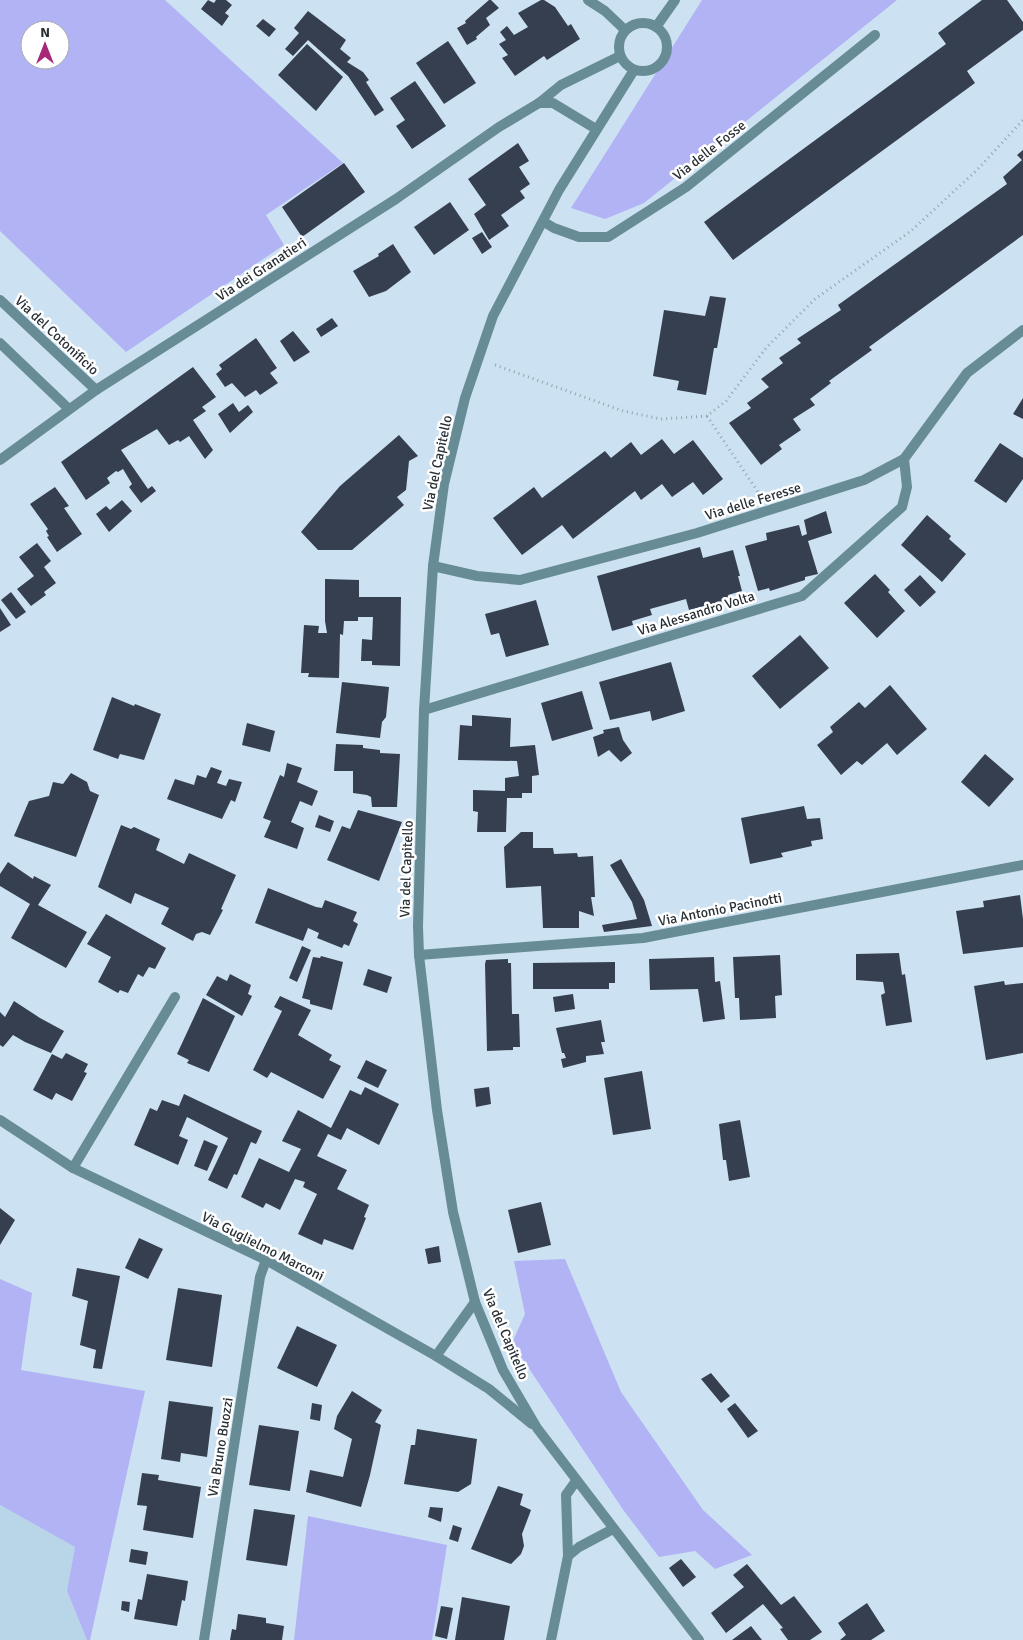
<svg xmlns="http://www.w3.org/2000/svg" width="1023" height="1640" font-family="Signika,sans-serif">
  <rect width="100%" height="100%" fill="#cce2f2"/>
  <path fill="#b9d6e9" d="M0,1505L75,1547L67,1591L87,1640H0Z"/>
  <g fill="#b1b3f4" fill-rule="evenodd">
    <path d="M0,0H165L343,163L266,215L284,245L126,352L0,231ZM30,30H60V60H30Z"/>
    <path d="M702,0H897L644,203L605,219L571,208Z"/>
    <path d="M565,1259L621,1392L703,1510L752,1555L715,1569L695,1551L659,1557L624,1511L512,1343L525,1314L514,1261Z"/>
    <path d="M0,1279L32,1293L21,1370L145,1391L90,1640H87L67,1591L75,1547L0,1505Z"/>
    <path d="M308,1516L447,1545L432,1640H294Z"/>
  </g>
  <g fill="#353f4f">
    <path d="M208,0L214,3L216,0H226L232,5L225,13L229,16L222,26L201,9Z"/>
    <path d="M489,0H491L499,8L486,18L490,25L476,37L477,39L467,45L457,28L466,23L465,21Z"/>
    <path d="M541,0H544L555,7L568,26L571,24L580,39L547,60L544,56L515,76L502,58L508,55L499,44L506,40L500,32L507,26L514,35L528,27L518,13Z"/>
    <path d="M982,0H1007L1023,22V30L967,71L975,83L733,260L704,222L946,44L938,33Z"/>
    <path d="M308,11L346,40L340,49L351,58L347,62L363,72L369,80L366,82L384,110L375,116L348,76L308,40L293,56L285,49L299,33L294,28Z"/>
    <path d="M263,19L276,29L269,37L256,26Z"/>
    <path d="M448,41L476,83L444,104L416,63Z"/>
    <path d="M307,44L343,77L316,111L278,75Z"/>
    <path d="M415,81L446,126L412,149L396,126L405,120L390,98Z"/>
    <path d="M518,143L529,161L519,167L530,184L520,191L525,198L501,215L509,226L489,240L474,214L486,205L468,179Z"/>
    <path d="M1023,150V235L869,347L872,350L829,381L831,383L810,399L815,405L793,419L801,430L779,445L782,449L761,465L729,423L751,408L747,403L769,387L761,379L783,363L779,358L801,343L797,339L841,310L838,305L1007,184L1003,177L1022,160L1017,155Z"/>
    <path d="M344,163L365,192L302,237L282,207Z"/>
    <path d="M450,202L469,230L434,255L414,227Z"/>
    <path d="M482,232L492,247L482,254L472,238Z"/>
    <path d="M393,244L411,272L386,291L369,297L353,271L379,256L378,254Z"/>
    <path d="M710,296L726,298L717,348H714L706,395L677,390L679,381L653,376L664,310L705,316Z"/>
    <path d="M332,318L338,326L321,337L316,329Z"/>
    <path d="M293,331L310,352L294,362L280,341Z"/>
    <path d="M256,338L277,368L270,373L278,383L260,395L256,390L245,397L232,383L225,387L216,374L222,369L219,365Z"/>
    <path d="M193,367L216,397L202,407L206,411L193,420L213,450L205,459L189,436L180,442L178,440L169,445L157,429L121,450L148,489L152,486L156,491L141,503L129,487L132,484L123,469L118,472L116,471L107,478L110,483L86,500L61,462Z"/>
    <path d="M1023,398V419L1013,414Z"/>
    <path d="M233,403L239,412L248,405L253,412L230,433L218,414Z"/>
    <path d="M399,435L418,456L409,461L406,490L397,497L404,505L352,550H318L301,532L340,486Z"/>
    <path d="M662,439L674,454L693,440L723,479L703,495L693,482L672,497L662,484L641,500L635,491L573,539L562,525L522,555L493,518L534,487L542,498L605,451L611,458L631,442L641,455Z"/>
    <path d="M1000,443L1023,458V479L1006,503L974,481Z"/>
    <path d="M55,487L69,506L64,508L82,534L57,552L47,537L49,536L46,531L48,529L30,504Z"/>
    <path d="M122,500L132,511L109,532L96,514L106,506L110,510Z"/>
    <path d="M826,511L832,533L808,541L818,574L805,577V580L770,591L769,588L758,591L745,546L767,540L766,533L799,525L802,536L807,534L804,520Z"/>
    <path d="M927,515L951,536L949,539L966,554L942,582L901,545Z"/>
    <path d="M37,543L51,561L44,567L56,583L44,592L46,595L31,606L17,589L34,576L19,557Z"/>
    <path d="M700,547L703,558L733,550L740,576H738L742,591L728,595L730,599L689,610L686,599L650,609L652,615L632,621L633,625L612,631L597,576Z"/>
    <path d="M875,574L890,590L888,592L905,611L877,638L844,603Z"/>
    <path d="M920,575L936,592L920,607L904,590Z"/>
    <path d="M325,579L359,580V597H401L400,666L372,665V661H361L362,639L372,640L373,617H358V621H344L343,635L340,634L339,678L308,677L309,673H301L304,625L319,626L318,633H327L325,621Z"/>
    <path d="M11,592L26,612L16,619L1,600Z"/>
    <path d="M536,600L549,645L506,657L499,633L491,635L485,614Z"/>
    <path d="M0,608L11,625L0,632Z"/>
    <path d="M800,635L829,668L780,709L752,676Z"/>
    <path d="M671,662L685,711L652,721L650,711L610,720L599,682Z"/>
    <path d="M342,682L389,687L386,717L382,722L380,738L336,733Z"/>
    <path d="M890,685L927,729L897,755L887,743L862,765L857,761L841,775L817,745L833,732L830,727L859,702L865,708Z"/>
    <path d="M582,691L593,729L552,741L541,703Z"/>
    <path d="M112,697L134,706L135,704L161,714L144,760L120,754L118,759L93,750Z"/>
    <path d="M472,715L511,718L510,747L535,745L539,775L532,776V793H522V798H507L506,832H477L478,812L473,811V790L505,791V778L519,776L517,761L458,760L460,725L472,726Z"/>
    <path d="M247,723L275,731L270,752L242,745Z"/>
    <path d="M619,727L623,740L632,753L621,762L609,750L598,757L593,737L604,733L603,730Z"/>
    <path d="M336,744L363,745V748L380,750V753L400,754L397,807H372L371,797L367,795L353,793V771H334Z"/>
    <path d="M985,754L1014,779L989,807L961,782Z"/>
    <path d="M287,763L302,768L297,782L318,791L312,806L300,801L291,822L304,828L297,849L264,837L271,821L263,818L280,775L284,777Z"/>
    <path d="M211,767L222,771L217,783L226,786L229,779L242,782L235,802L231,800L222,819L167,799L175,779L194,785L197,775L206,778Z"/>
    <path d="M71,773L87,782L90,791L99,795L76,857L14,836L29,801L49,796L53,782L63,784Z"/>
    <path d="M804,806L807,819L820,818L823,839L811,841L812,846L781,853L783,857L750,864L741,818Z"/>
    <path d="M358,810L402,822L379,881L327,860L342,826L350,829Z"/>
    <path d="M319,815L334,821L330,832L315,827Z"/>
    <path d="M121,825L131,829L134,827L160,839L156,850L184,864L189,853L236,875L221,909L223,910L210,935L202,932L196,934L193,941L161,924L169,908L135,893L131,904L98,887Z"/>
    <path d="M521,832H533V848H553L554,854L577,853L578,857L593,856L595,897H591L594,916L579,911V928H543L541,886L506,888L504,847Z"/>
    <path d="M621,859L644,900L652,926L604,932L602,925L637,919L632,902L610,865Z"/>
    <path d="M8,862L33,879L34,876L51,885L38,905L87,932L66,968L11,938L30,904L0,886V874Z"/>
    <path d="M268,888L316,907L322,908L325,900L357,912L353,921L358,924L349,946L344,944L342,948L317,938L319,933L308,928L303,941L255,923Z"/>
    <path d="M1020,895L1023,919V947L963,954L956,911L984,907L983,901Z"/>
    <path d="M106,914L166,948L155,969L149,967L143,977L138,974L128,993L120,990L118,993L98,982L111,957L87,944Z"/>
    <path d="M302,946L311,950L297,982L289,978Z"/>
    <path d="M899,953L902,975L905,974L912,1022L886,1026L881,995L885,993L883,982L856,980V954Z"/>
    <path d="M780,955L782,995L775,996L776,1018L740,1020L739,998H735L733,957Z"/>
    <path d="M321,956L343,962L332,1010L310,1004V1000L302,998L313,957L320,958Z"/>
    <path d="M714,957L715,982L720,981L725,1019L703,1022L698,989L650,990L649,959Z"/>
    <path d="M508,959V963H511L512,1014H519L520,1047H513V1050L487,1051L485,964L486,960Z"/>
    <path d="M615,962V983H609V989H533V963Z"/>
    <path d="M368,969L392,977L387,993L363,985Z"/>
    <path d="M230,974L251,985L248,994L252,996L242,1016L206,995L217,976L227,981Z"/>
    <path d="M1004,981L1005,985L1023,983V1053L986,1060L974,986Z"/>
    <path d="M573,994L575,1009L555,1012L553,997Z"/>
    <path d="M280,996L311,1010L298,1035L332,1055L329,1060L341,1066L323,1099L271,1072L267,1078L253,1070L282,1011L274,1007Z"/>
    <path d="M203,998L235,1016L209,1072L187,1063L189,1060L177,1054Z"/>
    <path d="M14,1001L40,1018L64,1031L51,1053L25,1042L13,1035L3,1047L0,1045V1012L5,1017Z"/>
    <path d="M601,1020L605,1042H601L604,1054L586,1056V1062L563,1068L561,1059L566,1058L564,1053H562L556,1028Z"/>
    <path d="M66,1053L88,1064L84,1072L87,1073L72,1101L56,1093L52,1100L33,1090L52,1054L62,1059Z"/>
    <path d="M366,1060L387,1070L378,1088L357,1078Z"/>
    <path d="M642,1071L651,1129L613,1135L604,1078Z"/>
    <path d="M365,1087L399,1104L379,1145L347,1128L341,1140L328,1134L317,1156L347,1170L337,1189L369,1205L364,1217L366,1218L353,1250L324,1239L322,1245L298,1234L317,1194L303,1187L305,1182L295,1179L280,1210L266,1203L263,1208L241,1197L259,1158L289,1172L301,1149L282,1141L298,1110L331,1128L350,1090L361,1095Z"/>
    <path d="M489,1087L491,1104L476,1107L474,1089Z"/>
    <path d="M184,1094L262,1131L256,1144L251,1142L237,1175L234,1174L227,1189L208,1180L228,1138L187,1117L179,1136L188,1140L178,1165L134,1145L150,1108L157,1111L162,1100L179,1106Z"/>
    <path d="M740,1120L750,1177L729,1181L726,1160H723L719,1124Z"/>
    <path d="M204,1140L218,1146L207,1171L194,1166Z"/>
    <path d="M541,1202L551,1245L518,1253L508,1210Z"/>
    <path d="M0,1208L15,1220L0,1245Z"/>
    <path d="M139,1238L163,1249L148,1279L125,1268Z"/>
    <path d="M439,1246L441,1262L428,1264L425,1249Z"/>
    <path d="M77,1268L120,1276L102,1369L93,1368L96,1350L80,1345L88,1301L72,1296Z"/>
    <path d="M178,1288L222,1295L212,1367L166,1360Z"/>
    <path d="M297,1326L337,1345L317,1387L277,1368Z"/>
    <path d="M711,1373L730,1396L721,1403L701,1379Z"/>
    <path d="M352,1391L382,1410L375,1422L381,1425L370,1475L361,1507L306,1492L310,1470L343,1477L352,1439L334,1429L337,1416Z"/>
    <path d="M169,1401L213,1407L207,1457L181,1453L180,1462L161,1459Z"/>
    <path d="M312,1403L322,1405L320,1421L310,1419Z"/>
    <path d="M735,1403L758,1431L748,1438L727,1409Z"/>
    <path d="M259,1425L299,1431L290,1491L249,1485Z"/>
    <path d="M417,1429L477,1439L471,1484L458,1492L404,1484L411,1445H415Z"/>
    <path d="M142,1473L159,1475L158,1480L201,1487L193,1538L143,1530L147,1506L137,1505Z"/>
    <path d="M498,1486L523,1494L520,1505L531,1510L522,1534L524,1546L521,1554L511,1564L471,1549Z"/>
    <path d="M430,1507L443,1508L441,1522L428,1517Z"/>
    <path d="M254,1509L295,1515L287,1566L246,1560Z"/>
    <path d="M453,1525L462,1528L458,1542L449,1539Z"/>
    <path d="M131,1549L148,1552L146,1565L129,1562Z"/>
    <path d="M681,1559L696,1577L683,1587L669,1568Z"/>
    <path d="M747,1564L781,1605L794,1596L822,1632L810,1640H788L780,1629L783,1628L763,1604L726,1633L711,1613L744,1587L733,1575Z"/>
    <path d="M147,1574L188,1581L185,1601L182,1600L177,1626L134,1619L138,1599L142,1600Z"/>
    <path d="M462,1597L510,1606L504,1640H455Z"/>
    <path d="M122,1601L130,1602L129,1612L121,1610Z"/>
    <path d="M867,1603L885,1631L871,1640H840L846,1635L838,1623Z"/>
    <path d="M441,1606L453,1608L447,1639L435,1636Z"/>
    <path d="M238,1614L266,1618V1623L284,1626L282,1640H230L232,1629L236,1630Z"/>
    <path d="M751,1626L762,1640H732Z"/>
  </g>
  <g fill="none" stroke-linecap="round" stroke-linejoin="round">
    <g stroke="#93a4b0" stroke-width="3" stroke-dasharray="1 4" stroke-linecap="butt">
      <path d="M495,365L623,411L661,419L707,416L726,401L766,348L815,299L911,231L977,170L1023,120"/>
      <path d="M707,416L760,495"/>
    </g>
    <path stroke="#678c96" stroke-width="10" d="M0,460L96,390L396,199L499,127L539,103"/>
    <g stroke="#678c96" stroke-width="10">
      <path d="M588,0L605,11L625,30"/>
      <circle cx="643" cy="47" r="24"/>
      <path d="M656,27L675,0"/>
      <path d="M634,70L559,190L493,316L465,398L444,484L433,566L424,710L418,926L419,955L437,1110L453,1212L475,1302L503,1370L537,1428L699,1640"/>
      <path d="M539,103L561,85L620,56"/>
      <path d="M539,103H553L596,129"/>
      <path d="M544,222L554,228L579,237H608L686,187L875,35"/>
      <path d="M0,300L96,390"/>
      <path d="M0,343L69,409"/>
      <path d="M433,566L477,576L520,580L697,533L864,480L904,459L967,373L1023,330"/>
      <path d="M424,710L802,596L902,507L907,487L904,459"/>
      <path d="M419,955L643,938L1023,865"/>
      <path d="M0,1120L73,1168L266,1260L436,1356L489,1389L532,1424"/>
      <path d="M73,1168L175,997"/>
      <path d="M436,1356L475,1302"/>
      <path d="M568,1556L579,1547L613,1529"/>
      <path d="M204,1640L260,1277L266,1260"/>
      <path d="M551,1640L568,1556L566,1495L576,1481"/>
    </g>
  </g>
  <g text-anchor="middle" stroke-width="5" stroke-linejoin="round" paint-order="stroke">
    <g font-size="14" fill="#283036" stroke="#fff">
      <text transform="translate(709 150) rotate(-38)" y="5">Via delle Fosse</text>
      <text transform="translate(261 269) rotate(-33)" y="5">Via dei Granatieri</text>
      <text transform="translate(57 335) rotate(43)" y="5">Via del Cotonificio</text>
      <text transform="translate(437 463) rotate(-78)" y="5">Via del Capitello</text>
      <text transform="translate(753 501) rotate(-17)" y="5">Via delle Feresse</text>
      <text transform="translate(696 613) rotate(-17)" y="5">Via Alessandro Volta</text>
      <text transform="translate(406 869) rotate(-88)" y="5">Via del Capitello</text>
      <text transform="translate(720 909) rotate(-11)" y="5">Via Antonio Pacinotti</text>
      <text transform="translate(263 1246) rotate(27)" y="5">Via Guglielmo Marconi</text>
      <text transform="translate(506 1334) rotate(67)" y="5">Via del Capitello</text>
      <text transform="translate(220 1447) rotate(-81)" y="5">Via Bruno Buozzi</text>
    </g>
  </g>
  <g transform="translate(45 45)"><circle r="24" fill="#ffffff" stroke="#a9acaf"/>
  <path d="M0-4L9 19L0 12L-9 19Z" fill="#a72878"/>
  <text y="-8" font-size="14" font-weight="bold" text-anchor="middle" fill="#283036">N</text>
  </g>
</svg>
